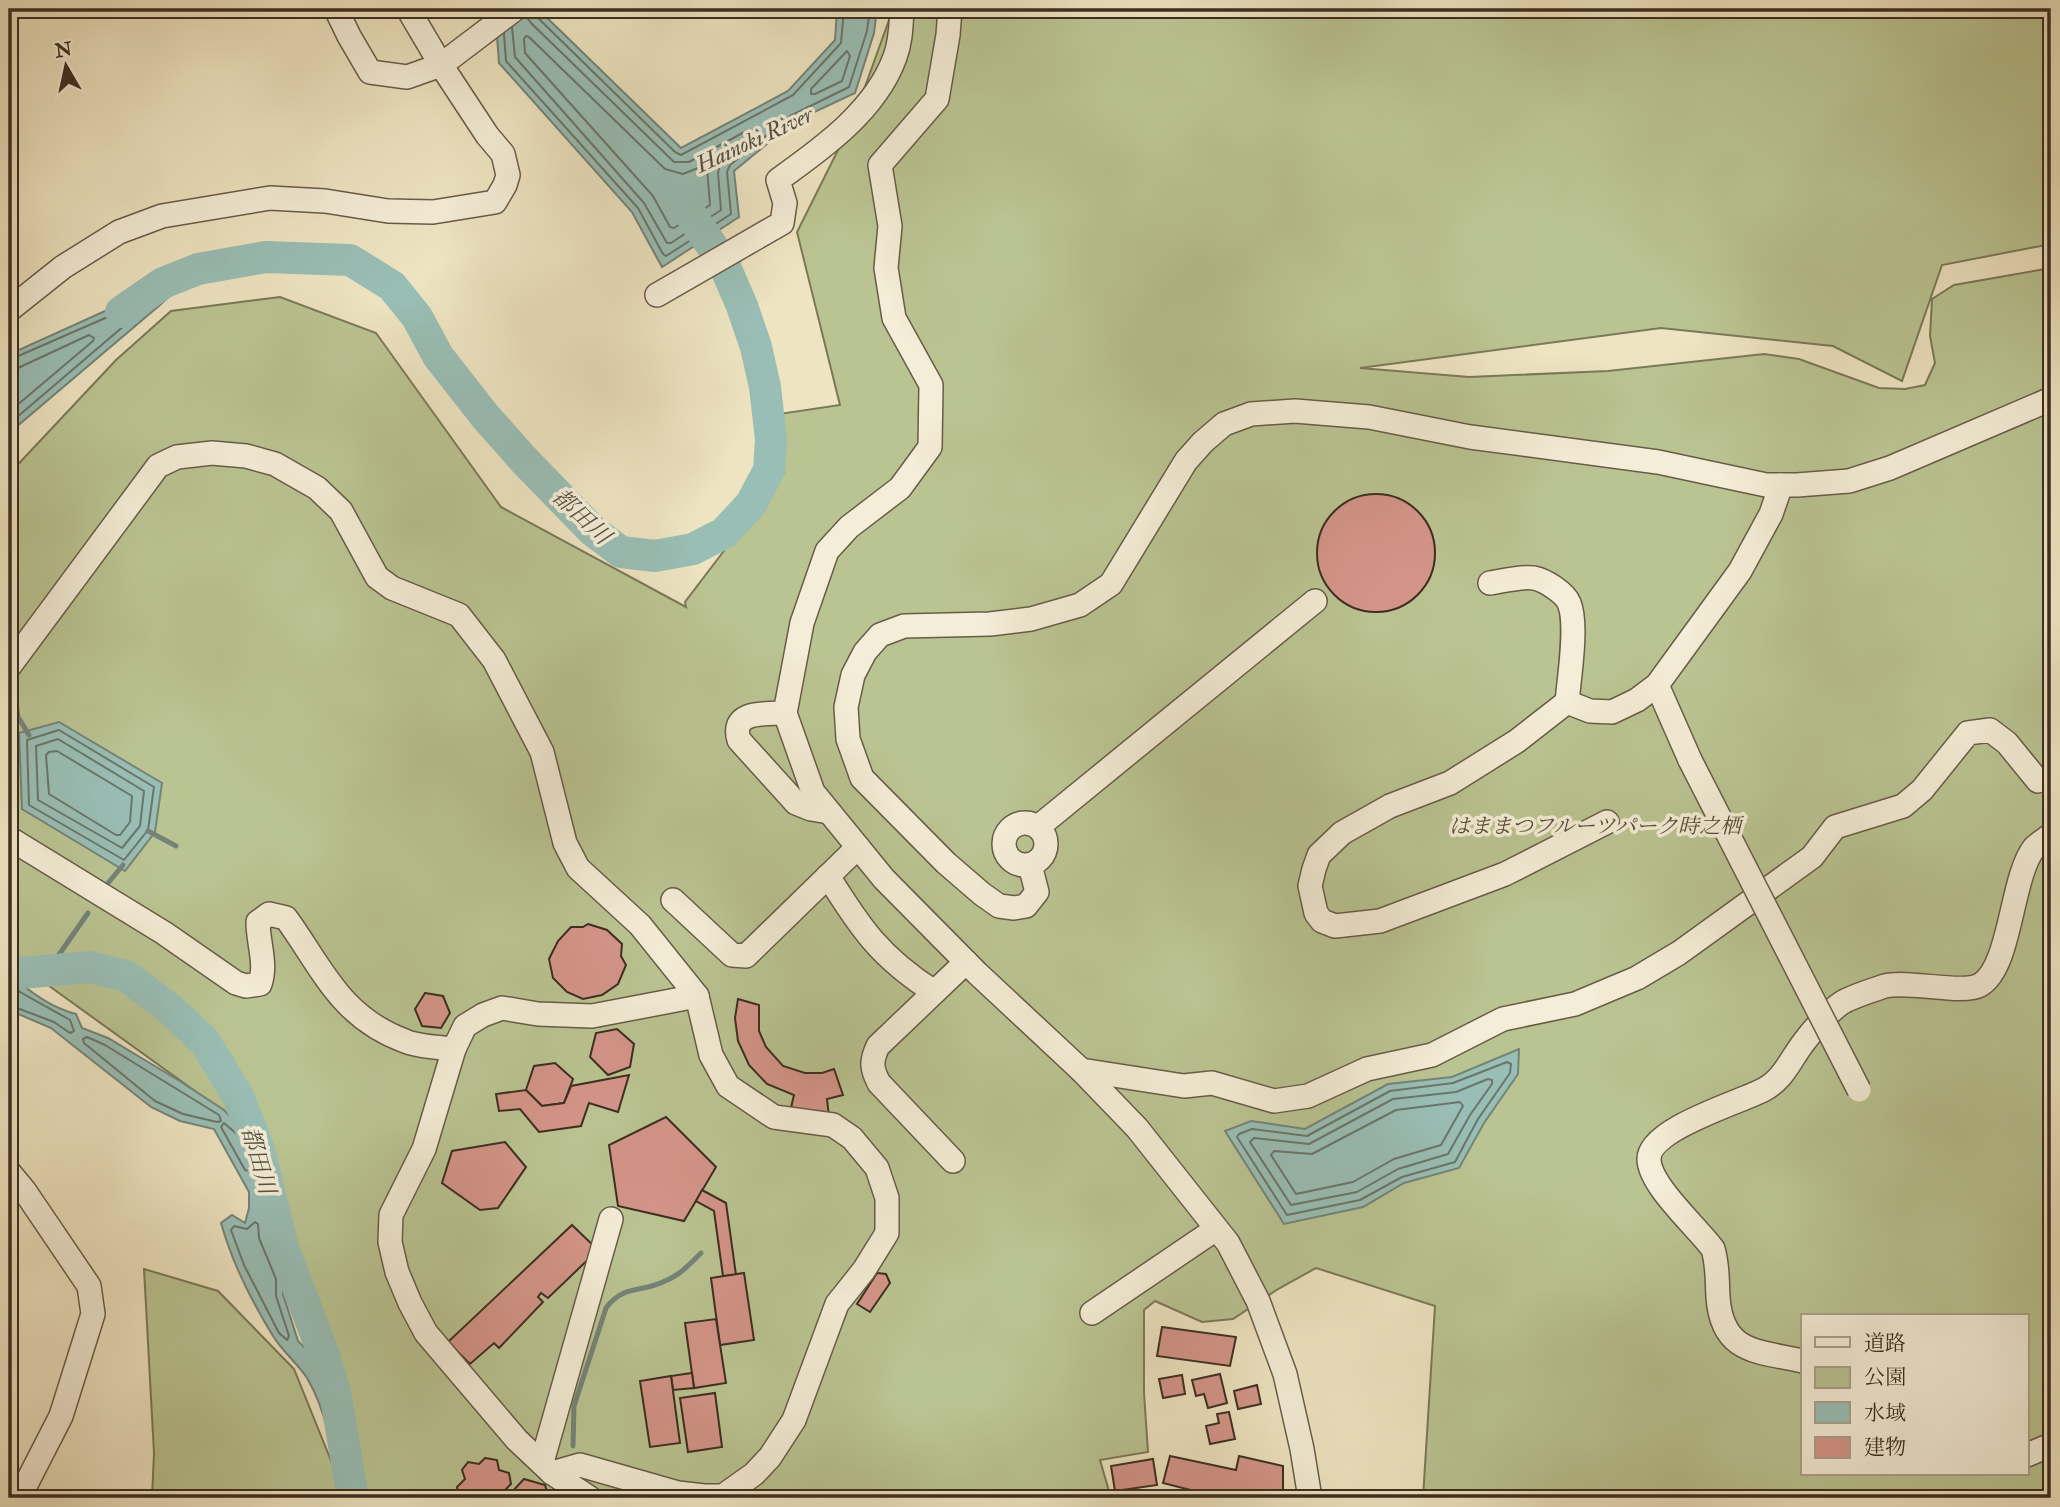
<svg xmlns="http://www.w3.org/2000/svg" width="2060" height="1507" font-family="'IM FELL Double Pica','Noto Serif JP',serif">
  <rect width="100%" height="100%" fill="#eee4c1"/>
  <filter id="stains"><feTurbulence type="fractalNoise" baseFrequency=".00286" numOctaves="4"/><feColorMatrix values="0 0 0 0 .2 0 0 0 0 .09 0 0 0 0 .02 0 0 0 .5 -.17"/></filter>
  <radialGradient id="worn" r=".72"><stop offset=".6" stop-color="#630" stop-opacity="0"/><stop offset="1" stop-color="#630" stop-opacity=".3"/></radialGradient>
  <g fill="#bac492" stroke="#7b7959" stroke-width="2" fill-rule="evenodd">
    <path d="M893,9H2051V244L1942,265L1902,381L1833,346L1661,328L1360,368L1469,377L1608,371L1764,354L1799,359L1879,388L1905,389L1925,385L1935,363L1930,336L1932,299L1954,285L2051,268V1498H1423L1435,1306L1316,1268L1278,1289L1233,1319L1202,1322L1155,1301L1144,1310V1393L1148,1452L1100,1460L1111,1498H364L356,1449L291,1258L228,1115L9,957V474L116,360L171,311L280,297L376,333L501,507L686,607L685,602L784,472L779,414L840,405L797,232L853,120ZM1803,1316H2027V1474H1803Z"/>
    <path d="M144,1269L218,1291L294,1369L336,1473L340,1498H152L154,1453Z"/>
  </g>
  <g fill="#99beb5" stroke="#748479" stroke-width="2">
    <path d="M495,9H538L681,148L788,91L835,40L837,9H877L874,33L855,93L795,121L734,171L739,217L662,267L632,212L499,63Z"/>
    <path d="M198,269L160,305L9,433V356L12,353Z"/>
    <path d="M59,722L162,783L155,832L125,871L22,809L19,733Z"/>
    <path d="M9,973C27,990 52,1008 76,1014L82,1028L108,1038L178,1080L224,1110L245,1132L258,1164L266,1215L265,1236L283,1278V1294L298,1341L315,1358L353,1447L363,1498H340C334,1459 328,1413 307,1378C299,1365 282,1351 273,1336C252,1302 232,1262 221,1223L232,1215L245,1223L249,1208V1192L214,1129L180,1121L151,1107L51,1028L9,1010Z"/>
    <path d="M1519,1049L1518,1074L1484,1123L1459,1168L1404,1183L1363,1207L1284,1224L1225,1131L1251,1121L1305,1129L1388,1084L1452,1077Z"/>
  </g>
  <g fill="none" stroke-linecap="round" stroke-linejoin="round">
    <g stroke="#6a766a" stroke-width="2">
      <path d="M534,9L537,17L675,152L681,155L793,95L841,43L844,9"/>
      <path d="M512,27L515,57L644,203L667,243H671L721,210L718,173L720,164L752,136V131L748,130L689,162H674L531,23L526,16"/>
      <path d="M504,34L506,61L638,208L663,254L666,256L731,214L727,172L730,165L790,116L849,87L867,31L870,9"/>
      <path d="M526,36L529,37L665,169L683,174L703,166L707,167L710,205L674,228L670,227L653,196L525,53L524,39Z"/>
      <path d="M847,51L850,56L842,81L815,94H811V89Z"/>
      <path d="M9,360L142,302L147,303L146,307L9,424"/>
      <path d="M9,369L18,368L89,335L94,338L93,341L9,412"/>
      <path d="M59,730L154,787L148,830L124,860L29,805L27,740Z"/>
      <path d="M58,739L144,791L140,826L122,848L38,800L36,746Z"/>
      <path d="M57,751L132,796L130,822L120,835H116L49,794L46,755L49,752Z"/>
      <path d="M9,982L20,992L70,1020L74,1031L70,1033L54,1022L9,1005"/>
      <path d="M87,1037L105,1045L219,1115L221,1121L217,1122L183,1114L155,1101L84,1043L83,1039Z"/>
      <path d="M1507,1062L1511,1064L1510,1073L1478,1119L1455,1162L1402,1177L1360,1200L1287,1215L1237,1137L1239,1134L1252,1129L1307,1136L1390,1091L1453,1083Z"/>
      <path d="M1488,1079L1492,1080V1084L1470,1115L1448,1154L1398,1169L1357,1192L1291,1205L1250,1142L1254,1138L1309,1144L1393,1099L1456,1092Z"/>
      <path d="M1460,1102L1463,1106L1441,1145L1394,1159L1353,1182L1296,1194L1271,1155L1274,1151L1312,1154L1396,1110Z"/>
      <path d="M224,1123L239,1136L251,1166L249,1171L245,1170L221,1127Z"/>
      <path d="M255,1222L258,1224L259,1238L276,1279V1296L289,1336L287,1340L279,1333L244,1265L231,1230L234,1226L247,1229Z"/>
      <path d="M347,1498L336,1442L339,1438L343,1440L355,1484L356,1498"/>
    </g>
    <g stroke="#748479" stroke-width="5">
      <path d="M16,703L18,717L29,735"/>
      <path d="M148,831L176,846"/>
      <path d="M104,888L123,865"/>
      <path d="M49,969L88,913"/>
      <path d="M573,1446L574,1406L606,1308C624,1284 642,1293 665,1281C680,1275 690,1264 701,1253"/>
    </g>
    <g stroke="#99beb5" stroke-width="32">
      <path d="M121,312L163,283L198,269L266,257L350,260L392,286L417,317L438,356L485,416L524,460L593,531L621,552L655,556L693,549L724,533L751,504L769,470L771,440L765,387L756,347L742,306L723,262L682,202"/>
      <path d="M9,974L89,967L126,976L169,1008L205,1042L238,1096L259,1150L283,1248L324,1355L335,1392L353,1498"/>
    </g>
  </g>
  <g fill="#d49589" stroke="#3c2e20" stroke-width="2">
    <circle cx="1376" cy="553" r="59"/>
    <path d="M588,924L607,930L622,944L621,956L626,965L618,984L602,995L583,999L567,992L553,978L549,959L558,941L571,927H583Z"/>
    <path d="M425,993L443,996L450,1013L441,1028L422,1026L415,1009Z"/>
    <path d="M738,999L759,1005V1031L766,1047L783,1066L805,1073H822L834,1069L843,1095L827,1099L829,1117L789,1116L794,1095L767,1084L749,1065L738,1041L735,1018Z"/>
    <path d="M617,1029L634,1044L630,1067L608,1075L590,1057L596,1033Z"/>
    <path d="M555,1063L573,1079L564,1103L542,1106L526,1090L534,1066Z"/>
    <path d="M629,1075L618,1112L589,1103L581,1126L539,1132L520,1109L499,1111L496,1094L526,1090L542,1106L564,1103L571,1086Z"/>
    <path d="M666,1117L716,1167L684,1221L618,1206L609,1145Z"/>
    <path d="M505,1142L526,1167L498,1208L480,1210L442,1183L452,1151Z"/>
    <path d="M702,1190L726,1203L736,1275L723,1276L714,1211L696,1201Z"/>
    <path d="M572,1225L598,1250L548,1298L541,1293L538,1297L543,1302L499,1348L494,1343L470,1364L448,1342Z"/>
    <path d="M744,1273L754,1340L720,1345L711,1278Z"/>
    <path d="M877,1273L886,1274L890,1283L870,1312L857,1304Z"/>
    <path d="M716,1319L726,1383L694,1388L685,1323Z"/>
    <path d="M1162,1327L1236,1337L1230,1366L1157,1356Z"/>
    <path d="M692,1373L694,1388L673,1390L671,1376Z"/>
    <path d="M1220,1374L1227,1403L1208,1408L1204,1394L1196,1396L1192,1380Z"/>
    <path d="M1182,1375L1185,1394L1163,1398L1159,1379Z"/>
    <path d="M671,1376L680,1443L650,1447L640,1381Z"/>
    <path d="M1257,1385L1261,1404L1238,1409L1234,1391Z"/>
    <path d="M715,1393L722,1447L688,1452L680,1398Z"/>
    <path d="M1229,1412L1235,1439L1210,1444L1206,1426L1219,1423L1217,1414Z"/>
    <path d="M1170,1456L1236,1470L1239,1456L1283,1466V1498H1222L1163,1483Z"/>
    <path d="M485,1458L497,1460L499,1470L509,1473L511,1484L504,1491L506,1498L459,1497L457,1487L465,1479L462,1470L468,1462L479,1464Z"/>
    <path d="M1153,1459L1157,1485L1115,1491L1111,1466Z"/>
    <path d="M524,1479L545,1485L549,1498H511L510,1494Z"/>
    <path d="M1378,1493L1379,1498H1345V1497Z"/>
  </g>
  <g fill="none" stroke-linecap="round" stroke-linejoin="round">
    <defs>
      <g id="minor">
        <path d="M336,9L349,36L370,72L407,77L441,65L515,9"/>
        <path d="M950,9L948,35L937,99L880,165L890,226L886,268L894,318L931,385L930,447L900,488L849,527L827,551L802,623L785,713L813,792L884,879L977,973L1081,1070L1137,1128L1228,1243L1258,1301L1285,1374L1302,1449L1310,1498"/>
        <path d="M657,295L782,223L785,203L778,180C823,148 876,110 895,57C901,41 901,25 902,9"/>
        <path d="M9,310L63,267L119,232L162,216L270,198L325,201L388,211L433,212L495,202L505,185L508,175L503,154L487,135L441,65L408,9"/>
        <path d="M1490,583C1504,581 1520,576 1534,578C1545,580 1565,593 1569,603C1578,623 1569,679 1567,702L1517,741L1450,783L1390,806L1342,833L1319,855L1314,869L1310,886L1316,913L1322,921L1335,926L1380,921L1505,874L1607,822"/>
        <path d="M9,667L158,466L177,457L212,453L246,456L275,464L317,488L341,511L377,577L392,588L459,615L494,660L542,752L565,843L578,868L640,925L697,996L711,1055L728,1086L774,1117L833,1125L852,1138L877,1168L887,1198V1233L864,1270L837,1304L794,1420L770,1457L754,1474L723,1496H704L678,1493L580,1465L552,1473"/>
        <path d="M1657,685L1690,760"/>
        <path d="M1567,702L1590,711L1612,712L1637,700L1657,685L1740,571L1771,514L1781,485"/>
        <path d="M785,713C765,714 730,710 739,740L796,803L811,809L829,812"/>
        <circle cx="1025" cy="844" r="21"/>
        <path d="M1038,827L1315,601"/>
        <path d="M9,838L164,933L236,983L246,986L260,984C267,964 258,943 258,922L269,914L286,918C323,969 340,1017 405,1041C419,1047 438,1047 454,1049"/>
        <path d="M1030,865L1037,892L1026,906L1014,908L999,906L982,894L946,863L862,778L848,739L846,707L853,675L865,652L880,635L904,626L990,624L1031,619L1080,605L1111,584L1186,461L1203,442L1224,424L1251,414L1295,411L1369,417L1470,437L1658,462L1766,485H1797L1849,481L1890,468L2051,399"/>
        <path d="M828,876C861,929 880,957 934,992"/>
        <path d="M673,900L732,955L746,956L858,847"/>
        <path d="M1081,1070L1184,1086L1212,1083L1274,1101L1308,1096L1367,1069L1432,1055L1503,1019L1575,1004L1637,978L1679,953L1812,857L1835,827L1903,806L1922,790L1968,733L1990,730L2007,743L2038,781"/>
        <path d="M953,1161L879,1083C871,1068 871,1061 878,1046L966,962"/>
        <path d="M9,1172L24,1190L89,1286L93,1314L61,1416L19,1498"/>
        <path d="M1092,1313L1216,1229"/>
        <path d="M1803,1361C1758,1351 1722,1354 1718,1297C1717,1281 1718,1265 1713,1249C1697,1227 1649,1185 1649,1159C1649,1129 1738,1103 1763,1090C1784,1079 1790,1060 1804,1042C1812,1031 1834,1006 1845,1001C1857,995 1873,990 1885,986C1910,980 1963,995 1980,985C2011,968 2011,877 2034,848C2039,843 2046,839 2051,835"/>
        <path d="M2027,1455L2051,1445"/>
        <path d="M542,1462L611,1219"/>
        <path d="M590,1498L552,1473L517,1440L426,1333L410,1303L397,1272L390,1242L391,1215L424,1149L454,1049L465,1026L483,1015L502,1008L538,1014L592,1016L697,996"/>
      </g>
    </defs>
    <use href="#minor" stroke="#685c48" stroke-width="26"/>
    <use href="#minor" stroke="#f4edd7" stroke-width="23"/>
    <defs>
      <path id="minor-bridge" d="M1690,760L1859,1090"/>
    </defs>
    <use href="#minor-bridge" stroke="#685c48" stroke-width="26" stroke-linecap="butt"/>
    <use href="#minor-bridge" stroke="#f4edd7" stroke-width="23"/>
  </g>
  <g text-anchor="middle" stroke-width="7" stroke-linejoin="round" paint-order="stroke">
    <g font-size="21" font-style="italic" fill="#554c37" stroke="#f4edd7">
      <text x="1595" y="833">はままつフルーツパーク時之栖</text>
    </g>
    <g font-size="23" font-style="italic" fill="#535245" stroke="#f4edd7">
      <text transform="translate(754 139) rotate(-25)" y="8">Hainoki River</text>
      <text transform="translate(582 516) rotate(43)" y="8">都田川</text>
      <text transform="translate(259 1160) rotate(74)" y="8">都田川</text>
    </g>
  </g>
  <rect width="2060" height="1507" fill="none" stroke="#eee4c1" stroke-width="35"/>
  <rect x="10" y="10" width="2039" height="1486" fill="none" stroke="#3c2e20" stroke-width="3.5"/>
  <rect x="18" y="18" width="2025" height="1472" fill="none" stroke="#3c2e20" stroke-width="2"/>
  <rect x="1801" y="1314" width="228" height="161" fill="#f4edd7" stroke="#aaa18e" stroke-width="2"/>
  <rect x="1815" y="1337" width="35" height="10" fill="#f4edd7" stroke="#aaa18e" stroke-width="2"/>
  <text x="1864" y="1350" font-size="21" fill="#3c2e20">道路</text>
  <rect x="1815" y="1367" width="35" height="21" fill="#bac492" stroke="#aaa18e" stroke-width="2"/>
  <text x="1864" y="1384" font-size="21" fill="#3c2e20">公園</text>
  <rect x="1815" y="1402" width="35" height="21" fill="#99beb5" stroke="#aaa18e" stroke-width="2"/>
  <text x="1864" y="1420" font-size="21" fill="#3c2e20">水域</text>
  <rect x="1815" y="1437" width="35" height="21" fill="#d49589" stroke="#aaa18e" stroke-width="2"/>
  <text x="1864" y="1454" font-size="21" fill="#3c2e20">建物</text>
  <g transform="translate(66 66) rotate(351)" stroke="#f4edd7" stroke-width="5" paint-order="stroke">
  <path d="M0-5L12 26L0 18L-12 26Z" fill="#3c2e20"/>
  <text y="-10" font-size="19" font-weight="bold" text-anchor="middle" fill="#3c2e20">N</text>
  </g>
  <rect width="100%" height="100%" filter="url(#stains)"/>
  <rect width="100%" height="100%" fill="url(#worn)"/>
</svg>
